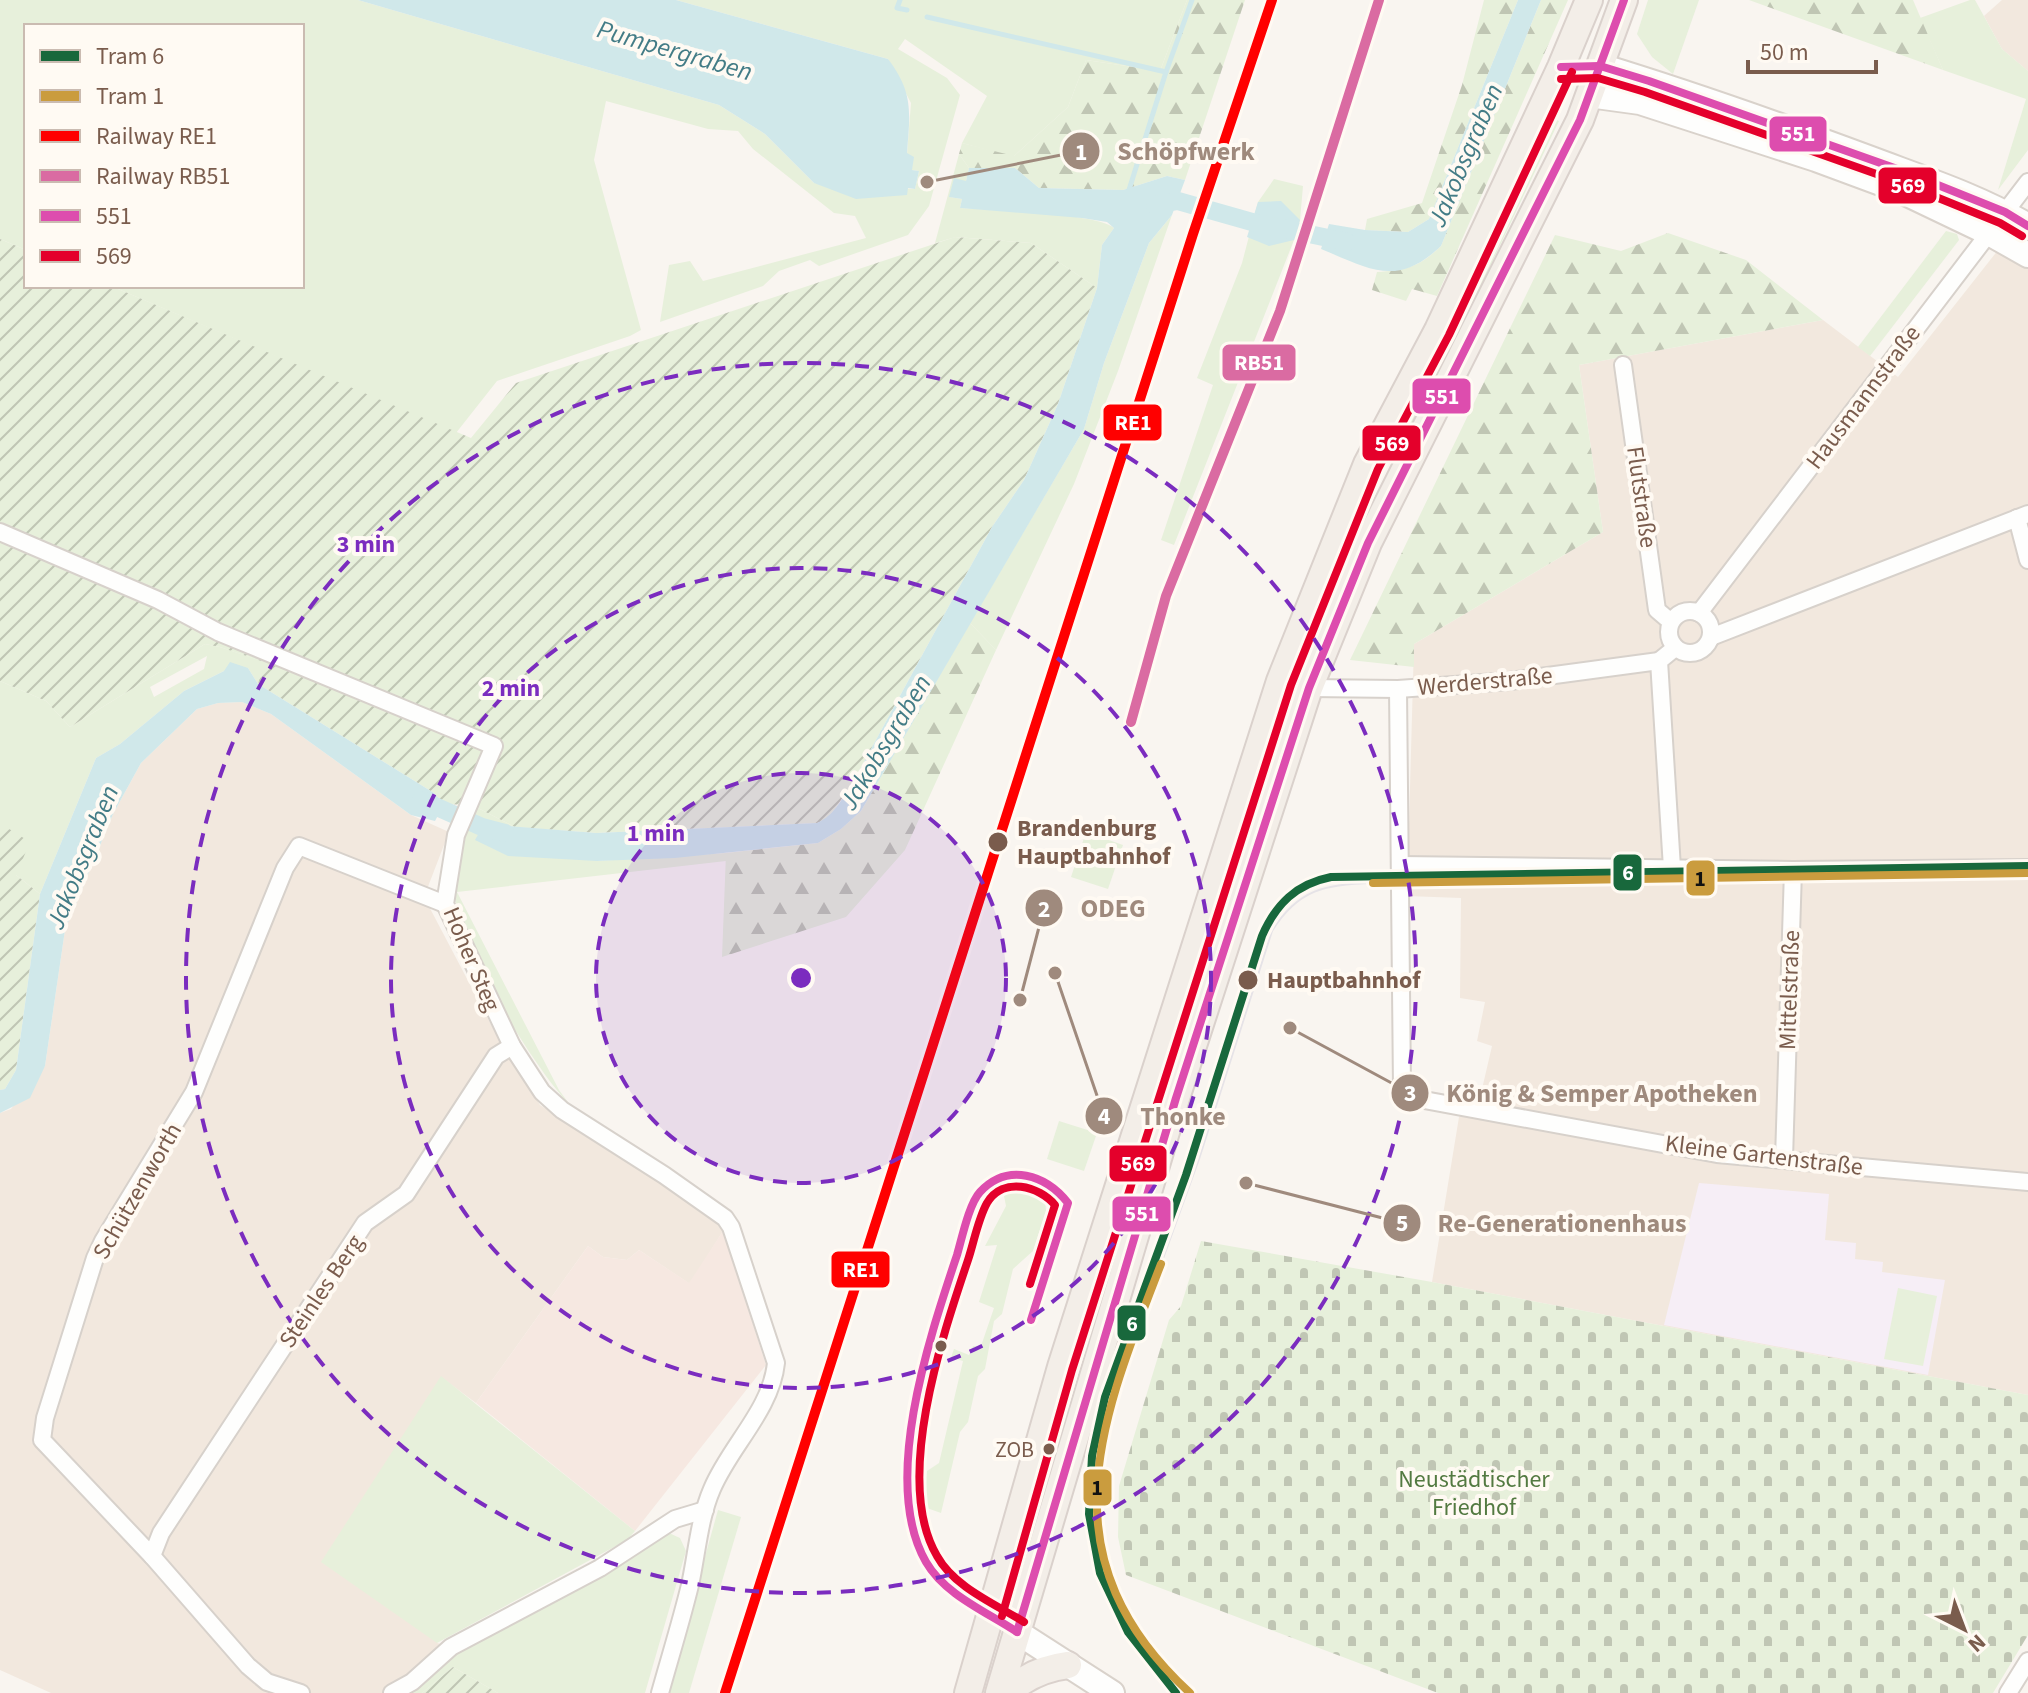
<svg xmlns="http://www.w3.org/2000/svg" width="2028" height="1693" font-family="'Source Sans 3',sans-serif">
  <defs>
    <pattern id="forest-firs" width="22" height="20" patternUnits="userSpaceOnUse" patternTransform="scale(2)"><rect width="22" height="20" fill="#e7f0db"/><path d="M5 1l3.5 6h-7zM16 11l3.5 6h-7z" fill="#c0c6b4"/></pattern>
    <pattern id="cemetery-stones" width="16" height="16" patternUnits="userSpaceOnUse" patternTransform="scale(2)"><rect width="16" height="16" fill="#e7f0db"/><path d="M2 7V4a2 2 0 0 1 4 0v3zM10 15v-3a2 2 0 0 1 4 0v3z" fill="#c0c6b4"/></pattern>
    <pattern id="garden-furrows" width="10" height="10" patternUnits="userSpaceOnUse" patternTransform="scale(2)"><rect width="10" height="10" fill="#e7f0db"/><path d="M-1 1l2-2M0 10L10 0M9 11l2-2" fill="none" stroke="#c0c6b4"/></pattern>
  </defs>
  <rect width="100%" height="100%" fill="#f9f5f0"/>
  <g fill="#f2e8de">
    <path d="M2002,0H2028V71L2002,49L1984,16Z"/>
    <path d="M2028,212V1395L1432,1282L1459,1117L1482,1089L1492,1046L1477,1041L1485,1002L1460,998L1461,898L1407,896L1414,644L1603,532L1579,365L1823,320L1898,377Z"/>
    <path d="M242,702L271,714L411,815L449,832L424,897L495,1032L540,1105L722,1224L723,1231L690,1284L639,1250L627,1260L603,1257L588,1246L476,1403L441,1377L437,1643L456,1648L405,1693H51L0,1670V1113L11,1109L45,1066L65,930L113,814L141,763L197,709L218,703Z"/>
  </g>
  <path fill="#f6e8e1" d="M723,1231L766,1365L635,1531L476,1403L588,1246L603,1257L627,1260L639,1250L689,1283Z"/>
  <path fill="#f6eef6" d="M1699,1183L1829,1194L1825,1240L1856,1243L1855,1259L1883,1262L1882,1272L1945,1280L1928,1375L1664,1325Z"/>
  <g fill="#e7f0db" fill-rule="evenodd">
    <path d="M0,0H358L719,105L765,134L814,183L915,189L919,171L912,170L907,154L911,103L888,59L676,0H1187L1160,71L1086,60L1068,107L1013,157L962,143L987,96L905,39L898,49L947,78L960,95L929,206L908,235L819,266L810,260L779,271L763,286L660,322L669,265L690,261L703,281L866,238L855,216L834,213L753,149L738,131L708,129L606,101L594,160L641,330L630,336L497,381L456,433L111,286H302V26H26V250L0,239Z"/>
    <path d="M1648,0H1699L1673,74L1652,57L1637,34Z"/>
    <path d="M1970,0H1975L2002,49L2028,71V150L1998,190L2026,99L1943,70L1920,18Z"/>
    <path d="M1552,118L1559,121L1458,334L1396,455L1387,450L1450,333Z"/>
    <path d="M959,154L969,168L966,181L950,197L962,199L960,208C988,210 1098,213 1114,228L1102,245L1097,288L1031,243L956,237L935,243Z"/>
    <path d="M1274,179L1303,186L1300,220L1294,240L1174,545L1161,540L1213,385L1197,378L1242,263L1258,202Z"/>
    <path d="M1172,215L1118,371L1074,484L996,650L970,623L1084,429L1104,363L1149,243Z"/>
    <path d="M1946,231L1957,234L1959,240L1870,356L1858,347Z"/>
    <path d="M205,644L220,647L265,662L258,684L248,668L224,671L184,691L120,744L96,758L40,894L16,875L0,836V681L46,701L70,727ZM207,656L204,669L154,697L150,687Z"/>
    <path d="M472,805L515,827L484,824L597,861L726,853V861L457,892L559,1090L570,1105C532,1066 453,936 453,883C453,857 464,829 472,805Z"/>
    <path d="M1086,832L1123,845L1108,889L1071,877Z"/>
    <path d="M1059,1121L1097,1133L1084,1171L1047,1159Z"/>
    <path d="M1016,1180L1037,1189L1045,1197L1046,1211L1033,1251L1013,1269L1002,1314L994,1321L985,1369L978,1376L968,1422L960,1432L941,1513L924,1507L927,1471L939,1463L963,1361L956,1359L949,1363L954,1349L969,1355L973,1346H981L994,1308L979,1302L997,1245L985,1246L1006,1206L1004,1196L998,1187L1004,1182Z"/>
    <path d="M1898,1288L1937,1296L1923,1366L1884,1359Z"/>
    <path d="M441,1376L635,1531L627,1540L437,1643L321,1562Z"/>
    <path d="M718,1510L741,1517L689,1693H667Z"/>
    <path d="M669,1533L680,1538L686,1551L645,1693H498L453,1667L422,1693H405L456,1648L603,1573Z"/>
  </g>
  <g fill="url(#forest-firs)">
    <path d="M1187,0H1245L1185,180L1167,176L1123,190L1039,188L1015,168H969L959,154L962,143L1014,156L1068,107L1086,60L1160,71Z"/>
    <path d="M1484,0H1518L1429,219L1408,232L1365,230L1367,219L1422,203L1462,85Z"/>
    <path d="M1541,0H1568L1437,296L1412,289L1406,301L1372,290L1377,272C1407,270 1419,267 1441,246Z"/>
    <path d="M1749,0H1913L1943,70Z"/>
    <path d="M1668,233L1746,260L1823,320L1579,365L1603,532L1414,644V667L1350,660L1555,235L1621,251Z"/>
    <path d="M970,623L996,650L905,850L846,917L722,957L726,853L818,843L841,829L861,811Z"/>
  </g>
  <path fill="url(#cemetery-stones)" d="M1201,1241L1432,1282L2028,1395V1635L1993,1693H1438L1126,1575L1118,1537L1119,1486L1169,1320L1181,1306Z"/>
  <g fill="url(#garden-furrows)">
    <path d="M955,237L1031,243L1097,288L1058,404L1024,480L992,527L853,782L835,809L825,820L817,823L596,833L515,827L472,805L444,804L434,793L258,684L264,662L220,647L205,644L70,727L46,701L0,681V239L26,250V286H111L471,438L516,383Z"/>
    <path d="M6,827L30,842L16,875L40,894L16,1070L5,1089L0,1090V836Z"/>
    <path d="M453,1667L498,1693H422Z"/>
  </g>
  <g fill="#d0e8ea">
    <path d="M358,0H676L888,59C914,93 910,113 907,153L914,157L912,170L919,171L915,189L908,188L907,195L856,199L814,183L765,134L719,105Z"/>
    <path d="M1518,0H1541L1441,246C1397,288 1370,269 1321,249L1329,224L1365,230L1408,232L1429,219Z"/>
    <path d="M969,168H1015L1039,188L1123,190L1167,176L1185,180L1172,215L1149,243L1104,363L1084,429L861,811L841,829L818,843L675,858L597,861L508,856L475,840L484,824L596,833L817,823C834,816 843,797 853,782L992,527L1024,480L1058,404L1097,288L1102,245L1114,228L1107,222L1082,218L960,208L962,199L949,197L954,178L966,181Z"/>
    <path d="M1281,201L1300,220L1294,240L1269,246L1247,237L1258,202Z"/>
    <path d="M230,662L248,668L258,684L434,793L444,804L435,821L411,815L271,714L242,702L218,703L197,709L141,763L113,814L65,930L45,1066L30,1098L0,1113V1090L5,1089L16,1070L40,894L96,758L120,744L184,691L224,671Z"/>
  </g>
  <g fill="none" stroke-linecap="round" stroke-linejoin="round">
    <g stroke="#d0e8ea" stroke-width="5">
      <path d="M900,0L897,8L907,10"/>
      <path d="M927,17L1166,72L1192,0"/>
      <path d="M1128,193L1166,72"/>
    </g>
    <g stroke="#d0e8ea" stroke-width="18">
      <path d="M1155,205L1178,201L1252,222L1347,242"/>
      <path d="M421,800L482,827L505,833"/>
    </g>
    <defs>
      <g id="street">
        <path d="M1623,365L1657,610L1671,622"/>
        <path d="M2017,518L2028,560"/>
        <path d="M0,532L158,600L218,632L494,746L456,835L445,904L512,1046L542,1092L562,1110L664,1175L725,1218L731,1227L776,1363C771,1410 730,1446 712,1489C699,1519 697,1553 690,1585C681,1622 670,1657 660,1693"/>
        <circle cx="1690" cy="632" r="21"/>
        <path d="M1699,613L2028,182"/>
        <path d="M1711,637L2028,514"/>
        <path d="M1309,688L1398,689L1510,681L1659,661"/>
        <path d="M1398,689L1402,1088L1408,1097L1717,1154L2028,1182"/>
        <path d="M1400,865L1793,870L2028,868"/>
        <path d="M1672,868L1659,661L1675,648"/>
        <path d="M1784,1159L1793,870"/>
        <path d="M152,1556L161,1533L365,1223L406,1194L496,1056L512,1046"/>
        <path d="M301,1693L267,1682L248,1666L152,1556L42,1440L45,1418L95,1258L103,1241L194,1092L285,868L299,846L445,904"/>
        <path d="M392,1693L412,1682L451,1647L600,1568L675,1519L705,1510"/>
        <path d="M2008,1693L2028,1661"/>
      </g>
      <g id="secondary">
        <path d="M1600,66C1692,94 1782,126 1871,159C1924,179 1980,197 2028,226"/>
        <path d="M1589,95L1640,102L1816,159L1897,189L1989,233L2028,255"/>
        <path d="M1017,1632L1112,1693"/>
      </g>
      <g id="primary">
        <path d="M968,1693L1061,1367L1280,681L1367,464L1438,330L1561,67L1589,0"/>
        <path d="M999,1693L1176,1098L1309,688L1368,543L1580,120L1624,0"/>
        <path d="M1008,1693C1025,1676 1044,1668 1068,1665"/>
      </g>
    </defs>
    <use href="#street" stroke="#d7d1cb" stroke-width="20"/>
    <use href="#secondary" stroke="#d9d2cb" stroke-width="28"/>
    <use href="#primary" stroke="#dad1cc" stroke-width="30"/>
    <use href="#street" stroke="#fefefd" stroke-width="16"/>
    <use href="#secondary" stroke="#fefefd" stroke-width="24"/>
    <use href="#primary" stroke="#f3eee8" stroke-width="26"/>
    <g stroke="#e6e3e7" stroke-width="2">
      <path d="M1427,882L1485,874"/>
      <path d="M1161,1264L1199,1159L1272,931C1298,889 1326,884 1373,883"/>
    </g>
    <defs>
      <g id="bus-1">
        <path d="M1561,67L1600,66L1649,81L1903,171L2005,212L2028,226"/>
        <path d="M1017,1632L1176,1098L1309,688L1368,543L1580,120L1624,0"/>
        <path d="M1017,1632C987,1612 945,1595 926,1562C880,1482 930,1336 957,1255C962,1238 969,1204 980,1192C1008,1162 1046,1175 1068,1203L1031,1320"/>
      </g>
      <g id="bus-2">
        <path d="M1561,79L1598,78L1645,92L1899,182L2000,223L2022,236"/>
        <path d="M1002,1616L1072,1370L1291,685L1378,469L1449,335L1572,72"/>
        <path d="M1024,1622C995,1604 954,1587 937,1556C893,1481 942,1337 968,1260C974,1242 978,1219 987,1203C1003,1176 1039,1186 1055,1205L1030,1284"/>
      </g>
    </defs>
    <use href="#bus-1" stroke="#fffaf3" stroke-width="14"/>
    <use href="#bus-2" stroke="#fffaf3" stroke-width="14"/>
    <use href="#bus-1" stroke="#dd4dae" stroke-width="8"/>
    <use href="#bus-2" stroke="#e4002b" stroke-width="8"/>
    <defs>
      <path id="rail-1" d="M725,1693L1193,234L1272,0"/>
      <path id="rail-2" d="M1131,722L1166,596L1280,311L1379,0"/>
    </defs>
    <use href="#rail-1" stroke="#fffaf3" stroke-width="16"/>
    <use href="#rail-2" stroke="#fffaf3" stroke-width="16"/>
    <use href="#rail-1" stroke="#f00" stroke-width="10"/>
    <use href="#rail-2" stroke="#da6ba2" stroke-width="10"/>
    <defs>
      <path id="tram-1" d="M1176,1693L1128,1632L1100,1573L1089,1514L1092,1456L1105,1397L1186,1175L1262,936C1276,904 1296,884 1331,877L2028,866"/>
      <g id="tram-2">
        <path d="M1373,883L2028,873"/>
        <path d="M1161,1264C1099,1424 1043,1557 1190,1693"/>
      </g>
    </defs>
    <use href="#tram-1" stroke="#fffaf3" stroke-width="14"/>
    <use href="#tram-2" stroke="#fffaf3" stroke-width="14"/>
    <use href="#tram-1" stroke="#18683c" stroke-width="8"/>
    <use href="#tram-2" stroke="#ca9c3e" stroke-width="8"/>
  </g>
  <circle cx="801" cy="978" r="205" fill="#7b2cbf" fill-opacity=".12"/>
  <g fill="none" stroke="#7b2cbf" stroke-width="4" stroke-dasharray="14 10">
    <circle cx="801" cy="978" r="205"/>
    <circle cx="801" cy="978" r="410"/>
    <circle cx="801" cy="978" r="615"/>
  </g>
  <g fill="#7a5c4d" stroke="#fffaf3" stroke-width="3">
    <circle cx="998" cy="842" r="11"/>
    <circle cx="1248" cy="980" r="11"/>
    <circle cx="941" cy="1346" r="7"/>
    <circle cx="1049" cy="1449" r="7"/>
  </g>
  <g text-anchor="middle" stroke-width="8" stroke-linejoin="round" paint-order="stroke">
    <g font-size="22" fill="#7a5c4d" stroke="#fffaf3" text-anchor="end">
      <text x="1034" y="1457">ZOB</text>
    </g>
    <g font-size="24" fill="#7a5c4d" stroke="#fffaf3">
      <text transform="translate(1863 397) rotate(-53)" y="8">Hausmannstraße</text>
      <text transform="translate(1642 497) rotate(82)" y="8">Flutstraße</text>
      <text transform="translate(1485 681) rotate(-5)" y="8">Werderstraße</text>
      <text transform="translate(472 959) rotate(67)" y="8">Hoher Steg</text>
      <text transform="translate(1789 990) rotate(-88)" y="8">Mittelstraße</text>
      <text transform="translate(1764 1155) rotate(7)" y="8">Kleine Gartenstraße</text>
      <text transform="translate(137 1191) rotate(-60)" y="8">Schützenworth</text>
      <text transform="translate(321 1291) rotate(-56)" y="8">Steinles Berg</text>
    </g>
    <g font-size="24" font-weight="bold" fill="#7a5c4d" stroke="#fffaf3" text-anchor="start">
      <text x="1017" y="836">Brandenburg<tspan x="1017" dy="28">Hauptbahnhof</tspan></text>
      <text x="1267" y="988">Hauptbahnhof</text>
    </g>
    <g font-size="24" fill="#537a41" stroke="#fffaf3">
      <text x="1474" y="1487">Neustädtischer<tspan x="1474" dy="28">Friedhof</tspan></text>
    </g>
    <g font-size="26" font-style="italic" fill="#437c86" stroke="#fffaf3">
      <text transform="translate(675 50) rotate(16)" y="9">Pumpergraben</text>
      <text transform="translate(1465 155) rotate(-67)" y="9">Jakobsgraben</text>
      <text transform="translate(885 742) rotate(-59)" y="9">Jakobsgraben</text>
      <text transform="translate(82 857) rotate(-68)" y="9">Jakobsgraben</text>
    </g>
  </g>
  <circle cx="801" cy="978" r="12" fill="#7b2cbf" stroke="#fffaf3" stroke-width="4"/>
  <g font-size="24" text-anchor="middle" font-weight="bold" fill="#7b2cbf" stroke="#fffaf3" stroke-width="8" stroke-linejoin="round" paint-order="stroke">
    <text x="366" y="552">3 min</text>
    <text x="511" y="696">2 min</text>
    <text x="656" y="841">1 min</text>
  </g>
  <path fill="none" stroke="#9f8a7d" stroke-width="3" d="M927 182L1081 151M1020 1000L1044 908M1290 1028L1410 1093M1055 973L1104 1116M1246 1183L1402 1223"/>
  <g fill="#9f8a7d" stroke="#fffaf3" stroke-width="3">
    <circle cx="927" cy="182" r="8"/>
    <circle cx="1020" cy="1000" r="8"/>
    <circle cx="1290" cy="1028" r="8"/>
    <circle cx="1055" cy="973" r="8"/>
    <circle cx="1246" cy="1183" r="8"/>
    <circle cx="1081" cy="151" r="20"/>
    <circle cx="1044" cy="908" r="20"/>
    <circle cx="1410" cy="1093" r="20"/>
    <circle cx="1104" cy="1116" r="20"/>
    <circle cx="1402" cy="1223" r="20"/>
  </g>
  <g font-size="24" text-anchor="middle" font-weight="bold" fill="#fff">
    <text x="1081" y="160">1</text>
    <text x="1044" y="917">2</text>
    <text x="1410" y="1101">3</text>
    <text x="1104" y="1124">4</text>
    <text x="1402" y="1231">5</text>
  </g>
  <g font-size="26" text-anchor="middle" font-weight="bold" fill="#9f8a7d" stroke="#fffaf3" stroke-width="8" stroke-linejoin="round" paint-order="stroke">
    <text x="1186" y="160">Schöpfwerk</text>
    <text x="1113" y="917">ODEG</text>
    <text x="1602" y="1102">König &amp; Semper Apotheken</text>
    <text x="1183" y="1125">Thonke</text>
    <text x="1562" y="1232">Re-Generationenhaus</text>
  </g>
  <g stroke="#fffaf3" stroke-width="3">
    <rect x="1768" y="115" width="60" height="38" rx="8" fill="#dd4dae"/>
    <rect x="1877" y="166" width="61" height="39" rx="8" fill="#e4002b"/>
    <rect x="1221" y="343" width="76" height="39" rx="8" fill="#da6ba2"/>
    <rect x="1411" y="377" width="61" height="38" rx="8" fill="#dd4dae"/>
    <rect x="1102" y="403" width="61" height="39" rx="8" fill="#f00"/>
    <rect x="1361" y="424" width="61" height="38" rx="8" fill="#e4002b"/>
    <rect x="1612" y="853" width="31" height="39" rx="8" fill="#18683c"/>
    <rect x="1685" y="859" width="31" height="38" rx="8" fill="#ca9c3e"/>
    <rect x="1108" y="1144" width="60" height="39" rx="8" fill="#e4002b"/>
    <rect x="1111" y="1195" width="61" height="38" rx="8" fill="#dd4dae"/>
    <rect x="830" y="1250" width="61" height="39" rx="8" fill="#f00"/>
    <rect x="1116" y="1304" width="31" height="38" rx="8" fill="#18683c"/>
    <rect x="1082" y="1468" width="31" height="39" rx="8" fill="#ca9c3e"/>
  </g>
  <g font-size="22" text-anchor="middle" font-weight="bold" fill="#fff">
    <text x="1798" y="141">551</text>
    <text x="1908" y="193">569</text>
    <text x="1259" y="370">RB51</text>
    <text x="1442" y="404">551</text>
    <text x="1133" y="430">RE1</text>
    <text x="1392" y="451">569</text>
    <text x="1628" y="880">6</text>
    <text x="1138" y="1171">569</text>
    <text x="1142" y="1221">551</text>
    <text x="861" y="1277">RE1</text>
    <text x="1132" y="1331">6</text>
  </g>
  <g font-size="22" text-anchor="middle" font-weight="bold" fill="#111">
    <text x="1700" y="886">1</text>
    <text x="1097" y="1495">1</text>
  </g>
  <rect x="24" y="24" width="280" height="264" fill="#fffaf3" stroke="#cabbb1" stroke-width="2"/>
  <rect x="40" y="50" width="40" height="12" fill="#18683c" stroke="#cabbb1" stroke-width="2"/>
  <text x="96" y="64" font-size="24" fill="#7a5c4d">Tram 6</text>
  <rect x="40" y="90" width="40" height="12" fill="#ca9c3e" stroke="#cabbb1" stroke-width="2"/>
  <text x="96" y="104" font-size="24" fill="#7a5c4d">Tram 1</text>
  <rect x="40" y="130" width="40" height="12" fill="#ff0000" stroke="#cabbb1" stroke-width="2"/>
  <text x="96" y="144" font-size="24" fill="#7a5c4d">Railway RE1</text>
  <rect x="40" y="170" width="40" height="12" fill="#da6ba2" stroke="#cabbb1" stroke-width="2"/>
  <text x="96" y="184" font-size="24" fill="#7a5c4d">Railway RB51</text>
  <rect x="40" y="210" width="40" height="12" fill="#dd4dae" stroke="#cabbb1" stroke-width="2"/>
  <text x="96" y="224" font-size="24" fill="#7a5c4d">551</text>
  <rect x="40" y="250" width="40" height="12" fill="#e4002b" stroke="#cabbb1" stroke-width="2"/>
  <text x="96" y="264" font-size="24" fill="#7a5c4d">569</text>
  <g transform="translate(1964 1629) rotate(138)" stroke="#fffaf3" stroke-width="6" paint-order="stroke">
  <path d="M0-6L14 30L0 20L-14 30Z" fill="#7a5c4d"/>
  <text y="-12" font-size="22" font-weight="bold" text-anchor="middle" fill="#7a5c4d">N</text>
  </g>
  <path d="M1748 60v12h128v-12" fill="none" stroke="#7a5c4d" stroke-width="4"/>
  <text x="1760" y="60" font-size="24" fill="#7a5c4d" stroke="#fffaf3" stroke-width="6" paint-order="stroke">50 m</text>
</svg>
